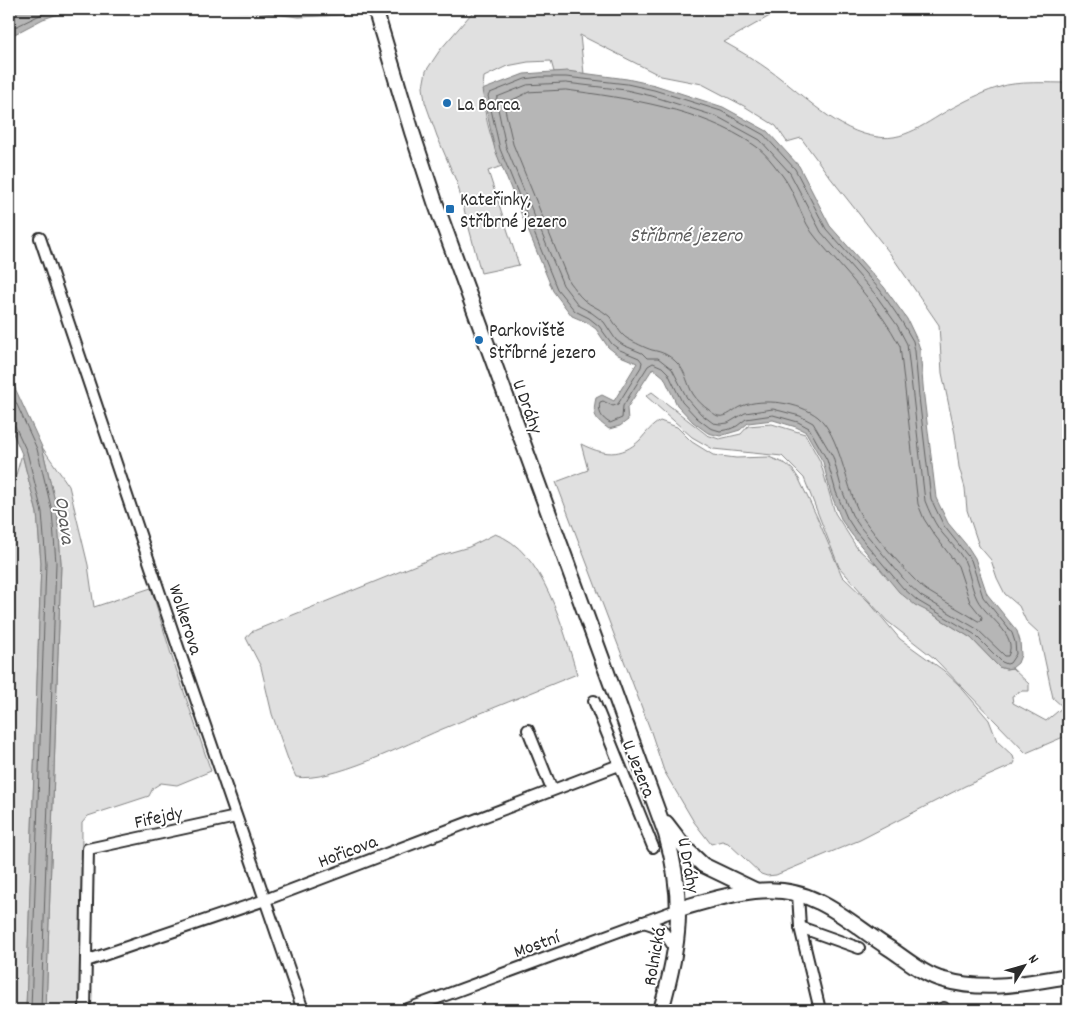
<svg xmlns="http://www.w3.org/2000/svg" width="1077" height="1019" font-family="Dekko,sans-serif">
  <rect width="100%" height="100%" fill="#fff"/>
  <filter id="ink" filterUnits="userSpaceOnUse"><feTurbulence type="fractalNoise" baseFrequency=".02" numOctaves="2"/><feDisplacementMap in="SourceGraphic" scale="10" xChannelSelector="R" yChannelSelector="G"/><feConvolveMatrix kernelMatrix="1 2 1 2 8 2 1 2 1" color-interpolation-filters="sRGB"/></filter>
  <g filter="url(#ink)">
    <g fill="#e0e0e0" stroke="#868686">
      <path d="M480,9H782L724,42C740,51 757,61 772,72C804,95 837,132 878,137C907,142 933,117 958,105C971,98 986,91 1000,87C1015,81 1051,83 1068,83V735L1026,753L934,658L887,621L839,567L804,478L782,456L713,449L692,437L646,396L652,392L707,435L719,439L741,434L748,426L772,424L805,434L820,461L835,513L857,548L929,612L971,638L999,667L1006,669L1012,668L1029,684V691H1022L1012,696L1013,703L1046,721L1063,707L1053,698L1039,633L1026,621L1019,606L1005,594L997,578L991,560L979,546L967,510L965,488L959,467L955,434L942,373L939,325L889,252L829,176L801,138L787,142L776,126L744,106L702,84L661,76L580,35L584,74L554,72L551,61L528,62L507,66L484,77C480,106 491,140 502,166L488,171L519,265L481,273L457,183L437,136L425,102L423,87L426,71L440,50L471,14Z"/>
      <path d="M660,421L677,427L692,442L713,455L736,458L769,457L786,464L793,470L799,479L817,517L842,576L869,602L900,639L943,670L959,685L989,720L997,741L1013,756L1015,762L1013,765L965,786L860,840L776,875L767,876L761,874L728,843L722,841L711,844L694,822L664,771L650,729L556,482L588,470L581,444C603,455 621,458 640,440C647,432 651,426 660,421Z"/>
      <path d="M42,447L69,486L88,565L94,607L151,588L171,654L211,771L177,785L161,783L153,788L149,796L88,816L82,823L81,1010H46L61,563L57,510Z"/>
      <path d="M22,454L37,513L41,563L26,1010H9V499Z"/>
      <path d="M495,534C543,549 564,631 577,674C531,693 485,711 440,730C407,744 330,783 296,777L289,762L272,714L261,667L246,638L251,632L438,556L469,547Z"/>
    </g>
    <g fill="#b6b6b6" stroke="#7e7e7e">
      <path d="M16,9H74L43,19L9,37V13Z"/>
      <path d="M138,9H366L343,15L299,17L247,11Z"/>
      <path d="M567,71L627,79L655,85L723,107L767,131L799,166L830,226L884,287L907,319L917,340L920,349L924,397L936,498L948,523L968,547L975,558L987,594L1017,631L1020,641L1021,655L1018,663L1012,668L1006,669L999,667L971,638L929,612L915,605L899,592L852,535L842,521L831,494L823,462L806,432L796,427L773,420L748,423L740,430L720,436L708,433L693,422L677,405L664,377L653,368L627,408L628,420L620,426L609,429C595,419 592,415 596,398L602,395L614,401L637,363L618,355L608,347L596,329L586,322L572,316L553,291L495,150L482,90L524,74Z"/>
      <path d="M9,375L42,447L57,510L61,563L46,1010H26V1008L41,563L37,513L22,454L9,424Z"/>
    </g>
    <g fill="none" stroke-linecap="round" stroke-linejoin="round">
      <g stroke="#636363" stroke-width="1">
        <path d="M275,9L300,12L342,11L348,9"/>
        <path d="M9,30L42,14L58,9"/>
        <path d="M540,77H566L627,84L654,90L721,111L764,135L795,169L826,229L880,290L902,322L913,341L915,351L919,397L931,499L944,526L971,560L983,597L1012,633L1015,642L1016,654L1010,663L1007,664L1002,662L974,634L918,601L903,588L856,532L847,518L836,492L827,460L809,428L798,422L773,415L746,419L737,426L730,429L720,431L710,428L697,418L682,402L668,373L662,367L653,363L648,366L623,406L622,418L610,423C601,418 598,412 600,402L603,401L613,406L618,404L641,367L642,362L639,358L620,350L612,344L599,326L589,318L575,311L557,289L500,149L488,96L490,93L525,79Z"/>
        <path d="M566,83L626,90L652,96L718,117L760,140L790,173L821,232L875,294L897,325L907,344L925,501C929,511 933,520 939,529C947,540 958,549 965,562C970,574 971,587 977,599C985,616 1019,634 1008,656H1005L977,629L921,596L908,584L861,528L852,515L842,490L833,457L813,423L800,416L773,409L745,413L728,423L720,424L713,423L701,414L687,398L672,369L658,358H647L642,353L623,345L616,340L604,322L592,313L579,306L563,285L506,147L496,99L497,97L527,85Z"/>
        <path d="M566,90C627,98 702,109 754,145C765,152 774,165 782,175C797,194 801,221 817,239C846,273 879,306 900,346L918,504L924,519L933,533L958,566L970,602L982,617L981,621H978C961,610 943,601 926,590C913,581 865,525 858,510C846,485 839,434 818,417C799,402 763,398 742,406C733,409 728,418 718,416C715,415 712,412 709,410C703,406 697,400 693,394C687,384 686,372 678,364C670,355 662,352 652,350C645,348 634,342 628,339C619,334 616,323 609,316C601,309 591,306 584,300C578,295 574,288 569,282L513,144L504,105L506,103L529,92Z"/>
        <path d="M9,387L37,449L52,511L56,563L41,1010"/>
        <path d="M9,423L15,426L27,452L42,512L46,563L31,1010"/>
      </g>
      <defs>
        <g id="street">
          <path d="M40,238L180,653L303,1010"/>
          <path d="M594,701L653,847"/>
          <path d="M528,730L552,790"/>
          <path d="M798,894L800,927L820,1010"/>
          <path d="M642,922C661,925 666,934 675,949"/>
          <path d="M800,927L859,948"/>
          <path d="M86,961L265,900L619,765"/>
          <path d="M85,1010L88,849L236,817"/>
          <path d="M405,1010L679,909"/>
          <path d="M938,1010L944,1008"/>
        </g>
        <g id="secondary">
          <path d="M375,9L412,132L435,202L666,834C685,901 680,944 661,1010"/>
          <path d="M666,823L686,849L703,865L755,890"/>
          <path d="M679,909C724,896 774,878 819,902C844,914 865,933 889,948C906,959 924,975 944,980C986,992 1026,983 1068,976"/>
        </g>
      </defs>
      <use href="#street" stroke="#2b2b2b" stroke-width="14"/>
      <use href="#secondary" stroke="#2b2b2b" stroke-width="18"/>
      <use href="#street" stroke="#fff" stroke-width="10"/>
      <use href="#secondary" stroke="#fff" stroke-width="14"/>
    </g>
  </g>
  <g fill="#1f6fb2" stroke="#fff" stroke-width="2">
    <circle cx="447" cy="103" r="5"/>
    <rect x="445" y="204" width="10" height="10" rx="2.5"/>
    <circle cx="479" cy="340" r="5"/>
  </g>
  <g text-anchor="middle" stroke-width="4" stroke-linejoin="round" paint-order="stroke">
    <g font-size="19" fill="#2b2b2b" stroke="#fff" text-anchor="start">
      <text x="457" y="110">La Barca</text>
      <text x="460" y="205">Kateřinky,<tspan x="460" dy="22">Stříbrné jezero</tspan></text>
      <text x="489" y="336">Parkoviště<tspan x="489" dy="22">Stříbrné jezero</tspan></text>
    </g>
    <g font-size="19" fill="#2b2b2b" stroke="#fff">
      <text transform="translate(529 406) rotate(70)" y="7">U Dráhy</text>
      <text transform="translate(187 619) rotate(72)" y="7">Wolkerova</text>
      <text transform="translate(640 768) rotate(68)" y="7">U Jezera</text>
      <text transform="translate(158 816) rotate(-12)" y="7">Fifejdy</text>
      <text transform="translate(347 850) rotate(-21)" y="7">Hořicova</text>
      <text transform="translate(690 865) rotate(80)" y="7">U Dráhy</text>
      <text transform="translate(536 943) rotate(-20)" y="7">Mostní</text>
      <text transform="translate(653 956) rotate(-80)" y="7">Rolnická</text>
    </g>
    <g font-size="20" font-style="italic" fill="#5c5c5c" stroke="#fff">
      <text x="686" y="241">Stříbrné jezero</text>
      <text transform="translate(66 520) rotate(82)" y="7">Opava</text>
    </g>
  </g>
  <rect width="1077" height="1019" fill="none" stroke="#fff" stroke-width="30"/>
  <rect x="15" y="15" width="1047" height="989" fill="none" stroke="#2b2b2b" stroke-width="2" filter="url(#ink)"/>
  <g transform="translate(1024 966) rotate(53)" stroke="#ffffff" stroke-width="4" paint-order="stroke">
  <path d="M0-4L9 19L0 12L-9 19Z" fill="#2b2b2b"/>
  <text y="-8" font-size="14" font-weight="bold" text-anchor="middle" fill="#2b2b2b">N</text>
  </g>
</svg>
